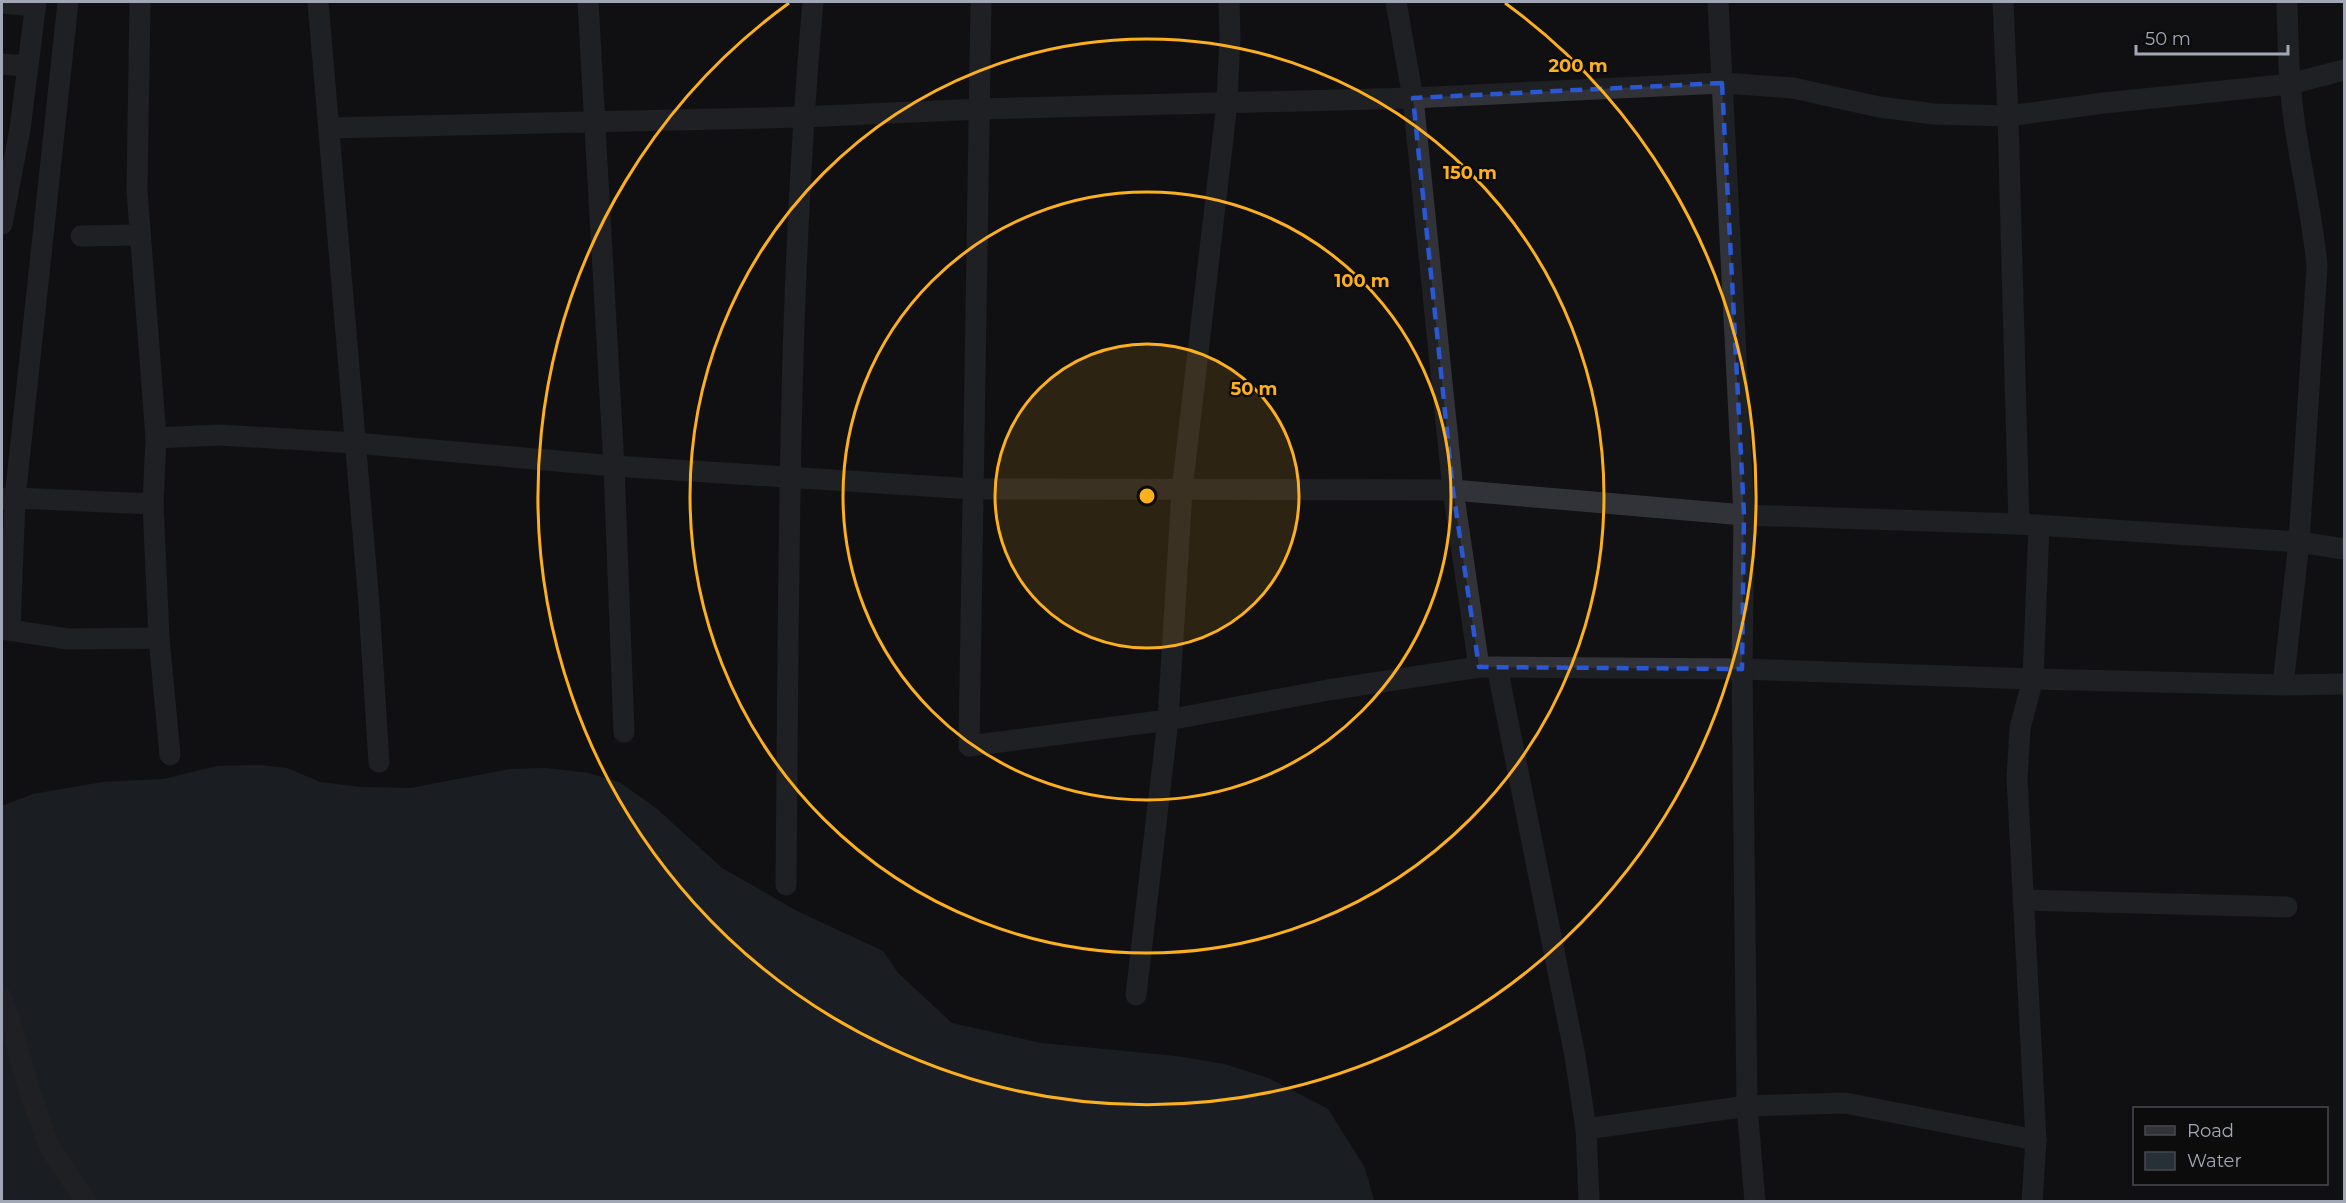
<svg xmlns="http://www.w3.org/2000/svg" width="2346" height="1203" font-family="Montserrat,sans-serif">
  <rect width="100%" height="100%" fill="#111113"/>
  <path fill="#273037" d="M260,765L287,768L320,782L360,787L411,788L510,769L546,768L588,773L619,782L656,808L722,868L797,911L883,951L898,973L952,1023L1041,1043L1176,1056L1224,1064L1268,1078L1328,1109L1365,1168L1374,1201L2,1202V806L33,794L103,782L164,779L217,766Z"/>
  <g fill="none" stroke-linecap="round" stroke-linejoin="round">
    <g stroke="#323338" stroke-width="21">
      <path d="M140,2L137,191L156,438L153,504L159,638L170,755"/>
      <path d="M318,2L369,604L379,762"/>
      <path d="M588,2L614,466L624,732"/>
      <path d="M981,2L969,746L1168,720L1328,690L1479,667L1742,669L2033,679L2283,685L2344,684"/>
      <path d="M1396,2L1413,98L1453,490L1479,667"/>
      <path d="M1718,2L1744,515L1742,669L1747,1106L1755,1202"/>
      <path d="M2003,2L2008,116L2019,524"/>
      <path d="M2,3L35,6"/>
      <path d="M2,64L27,66"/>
      <path d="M329,128L802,117L980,109L1413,98L1722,83L1793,88L1879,107L1934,114L2008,116L2104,103L2290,84L2344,70"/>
      <path d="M2,224L20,129L36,2"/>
      <path d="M81,236L140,235"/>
      <path d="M156,438L219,435L355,443L614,466L973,489L1453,490L1744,515L2019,524L2299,542L2344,549"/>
      <path d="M2,499L15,498L153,504"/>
      <path d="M2,629L68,639L159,638"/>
      <path d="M10,630L15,498L68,2"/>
      <path d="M1497,667L1575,1056L1586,1129L1589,1202"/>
      <path d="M2283,685L2299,542L2317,266C2313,223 2304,182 2297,139C2289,94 2288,48 2287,2"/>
      <path d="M786,885C789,591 787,295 813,2"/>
      <path d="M2023,900L2287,907"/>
      <path d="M1136,995L1168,720L1182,490L1227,103L1230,36L1229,2"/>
      <path d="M2,998L10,1021L30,1093L50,1148L86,1202"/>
      <path d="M1586,1129L1747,1106L1845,1103L2036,1140"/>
      <path d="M2032,1202L2036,1140L2017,778L2020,728L2033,679L2039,525"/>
    </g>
  </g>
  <path d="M0 0H2346V1203H0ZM1722,83L1744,515L1742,669L1479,667L1453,490L1413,98Z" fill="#111113" fill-opacity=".55" fill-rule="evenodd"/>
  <path fill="none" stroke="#2a57d4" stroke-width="4.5" stroke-dasharray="12 8" stroke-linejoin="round" d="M1722,83L1744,515L1742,669L1479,667L1453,490L1413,98Z"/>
  <circle cx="1147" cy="496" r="152" fill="#fdb01e" fill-opacity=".12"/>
  <g fill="none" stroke="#fdb01e" stroke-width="3">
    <circle cx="1147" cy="496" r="152"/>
    <circle cx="1147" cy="496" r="304"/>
    <circle cx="1147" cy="496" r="457"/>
    <path d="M1505 3A609 609 0 1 1 789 3"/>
  </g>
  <circle cx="1147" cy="496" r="9" fill="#fdb01e" stroke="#0c0c0d" stroke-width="3"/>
  <g font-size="18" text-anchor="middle" font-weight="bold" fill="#fdb01e" stroke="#0c0c0d" stroke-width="4.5" stroke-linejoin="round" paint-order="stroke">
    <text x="1578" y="72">200 m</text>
    <text x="1470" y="179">150 m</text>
    <text x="1362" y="287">100 m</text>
    <text x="1254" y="395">50 m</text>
  </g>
  <rect width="2346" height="1203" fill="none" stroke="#a1a7b4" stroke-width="6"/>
  <rect x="2133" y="1107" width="195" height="78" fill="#0c0c0d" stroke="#484a50" stroke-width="1.5"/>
  <rect x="2145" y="1126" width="30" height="9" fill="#323338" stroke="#484a50" stroke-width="1.5"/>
  <text x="2187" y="1137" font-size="18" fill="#a1a7b4">Road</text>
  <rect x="2145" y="1152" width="30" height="18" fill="#273037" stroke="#484a50" stroke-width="1.5"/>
  <text x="2187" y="1167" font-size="18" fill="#a1a7b4">Water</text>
  <path d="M2136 45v9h152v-9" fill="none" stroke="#a1a7b4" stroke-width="3"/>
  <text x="2145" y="45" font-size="18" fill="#a1a7b4" stroke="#0c0c0d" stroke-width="4.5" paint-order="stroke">50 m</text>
</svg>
